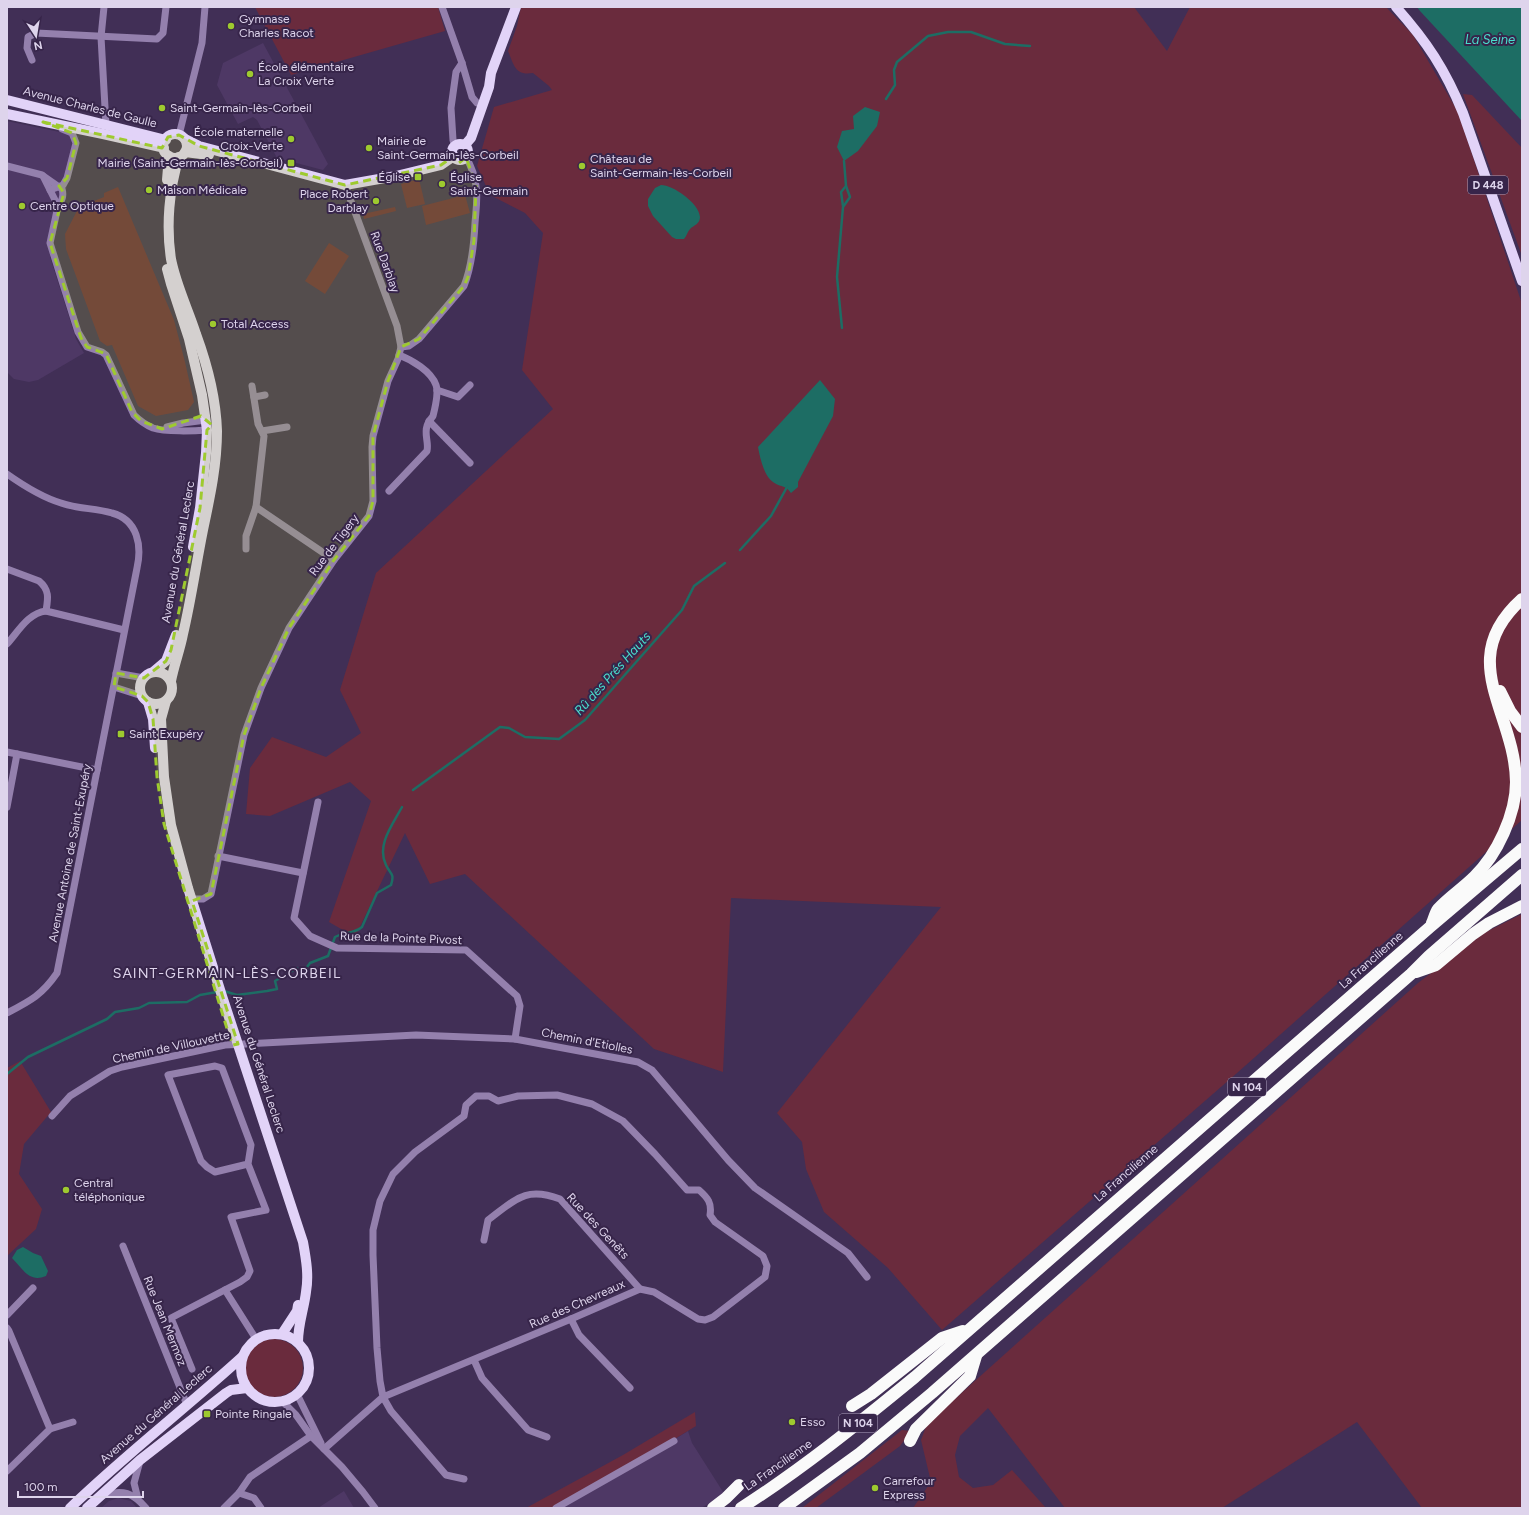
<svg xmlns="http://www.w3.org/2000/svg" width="1529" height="1515" font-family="Figtree,sans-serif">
  <rect width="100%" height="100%" fill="#412f56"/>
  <g fill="#4e3865">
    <path d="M263,43L328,164L323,170L277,158L257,120L253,117L238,124L217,85L223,63Z"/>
    <path d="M7,121L79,136L50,257L76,339L84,353L38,380L29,382L14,379L7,372Z"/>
    <path d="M688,1431L692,1443L725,1495L701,1508H553L594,1488Z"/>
    <path d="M344,1491L354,1508H318Z"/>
    <path d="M118,1498L131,1501L137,1508H101L109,1501Z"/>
  </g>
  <g fill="#6a2b3d">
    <path d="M255,7H438L445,31L291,75Z"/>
    <path d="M521,7H1134L1167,51L1190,7H1386L1413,35L1458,112L1522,304V820L1237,1073L942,1330L888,1268L824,1212L806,1169L802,1142L777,1113L941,907L731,898L723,1072L654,1049L465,874L430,884L405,833L355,937L329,922L371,801L350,782L270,816L246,814L250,768L272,737L326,757L361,733L340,690L376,573L553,409L522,370L543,233L525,213L490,195L477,166L494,107L552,90L549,86L533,73C515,76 514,65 508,51L517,26Z"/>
    <path d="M1463,94L1472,95L1522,148V256Z"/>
    <path d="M419,179L425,204L407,208L401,184Z"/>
    <path d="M118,187L174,320L185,362L194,402L188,410L156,416L138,406L112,345L107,346L100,341L66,249L65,234L79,207L104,197V193Z"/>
    <path d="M465,195L470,213L426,225L422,206Z"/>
    <path d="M395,207L396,211L364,219L363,214Z"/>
    <path d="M329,243L349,256L325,294L305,281Z"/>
    <path d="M1522,914V1508H1422L1357,1422L1222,1508H1065L988,1408L960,1436L955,1455L959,1477L973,1488L993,1485L1012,1470L1046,1508H913L931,1482L921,1440L927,1424L1418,983L1484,933Z"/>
    <path d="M20,1061L51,1112L24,1144L19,1174L42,1209L36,1229L7,1256V1068Z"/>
    <circle cx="274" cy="1368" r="29"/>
    <path d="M695,1412L696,1426L594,1488L554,1508H526L623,1455Z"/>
    <path d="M902,1430L911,1431L900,1446L816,1508H802Z"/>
  </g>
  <g fill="#1d6d64">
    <path d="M1417,7H1522V121L1420,11Z"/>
    <path d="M865,107L880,112L877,126L858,151L844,161L837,147L842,131L854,129L853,116Z"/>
    <path d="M661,185C673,185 699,203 700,217C700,224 694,225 690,229C687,232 687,236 684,239H676L672,237L653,216L648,206V199L655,188Z"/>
    <path d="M820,380L835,399L833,416L798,482V487L791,493C785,484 781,488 773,482C764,476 760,458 758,447Z"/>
    <path d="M23,1247L33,1253L41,1256L48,1271L46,1276C29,1283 23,1269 12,1258L17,1250Z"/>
  </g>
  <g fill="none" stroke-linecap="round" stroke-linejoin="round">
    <g stroke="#1d6d64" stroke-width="2.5">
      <path d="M886,99L895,85L894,70L897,62L928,36L948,32H971L1005,44L1030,46"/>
      <path d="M843,206L841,192L846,186"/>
      <path d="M842,328L837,277L843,207L850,197L846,186L844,161"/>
      <path d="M740,550L771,516L787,487"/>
      <path d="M413,790L500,727L509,728L525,737L559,739L585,720L682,610L694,586L725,563"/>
      <path d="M224,991L237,995L267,991L277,989L275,981L297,968V971H304L310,963L328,956L335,937C344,932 354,934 362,927L377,893L391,885C395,873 390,874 386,865C376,845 393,824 402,807"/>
      <path d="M7,1074L28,1057L107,1019L115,1012L139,1008L149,1003L187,1002L200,995L217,992"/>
    </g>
    <g stroke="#9480ad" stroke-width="7">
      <path d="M104,7L101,37L106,125"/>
      <path d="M442,7L462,63L472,97L477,103L483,105"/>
      <path d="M32,60L27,48L28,37L36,33L157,39L163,33L166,7"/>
      <path d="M179,135L202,43L205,7"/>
      <path d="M455,147L453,140L451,108L456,72L462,63"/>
      <path d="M7,166L42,175L62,189C64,195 62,202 58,206L50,243L78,332L87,347L102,352L106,355L134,415C139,420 146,425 153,428C165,432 194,431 207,430"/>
      <path d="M43,176L58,206"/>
      <path d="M50,190L63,185L67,178L76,143L72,133L62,129"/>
      <path d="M401,347L409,346L419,339L464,286C472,266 474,244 475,223C476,210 478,198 476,186C475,176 471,166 466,157"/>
      <path d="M252,386L258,424L264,436L256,507L334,560"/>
      <path d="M437,390L458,397L470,385"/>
      <path d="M254,397L265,395"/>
      <path d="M429,421L470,463"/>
      <path d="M167,427L183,423L206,420"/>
      <path d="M262,431L287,427"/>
      <path d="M7,474C24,486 41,497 61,503C78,509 95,508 112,513C138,520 142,546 137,568L57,973C42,995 30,1001 7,1013"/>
      <path d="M389,491L427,451C429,443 424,434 427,426C428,422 431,419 433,416C435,408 439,393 436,385C431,371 412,360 399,355"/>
      <path d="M246,549V536L256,507"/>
      <path d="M7,569L39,581C50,590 48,599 46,611L124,630"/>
      <path d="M7,644C18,632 28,613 46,611"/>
      <path d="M116,673L144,678"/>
      <path d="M114,687L142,696"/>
      <path d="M7,752L97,770"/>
      <path d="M318,802L294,918L310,936L337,948L466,950L517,996L520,1006L515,1039"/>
      <path d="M7,807L17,754"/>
      <path d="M218,856L303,873"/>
      <path d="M192,899H203L211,894L244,735L261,688L289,628L334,560L369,516L373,501L372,447L373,436L388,381L398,359L401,347L397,326L345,185"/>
      <path d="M52,1116L70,1096L110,1071L122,1067L225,1045L416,1035L515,1039L638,1062L652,1070L728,1160L755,1188L848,1253L867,1277"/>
      <path d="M484,1240L488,1220C515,1200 525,1186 560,1199L640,1289"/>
      <path d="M123,1246L187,1405"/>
      <path d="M225,1290L256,1339"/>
      <path d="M7,1315L33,1288"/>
      <path d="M571,1319L579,1335L630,1388"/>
      <path d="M7,1328L9,1331L50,1429L7,1471"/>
      <path d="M474,1360L482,1378L528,1430L547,1437"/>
      <path d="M192,1369L171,1318L240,1282L247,1277L250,1271L231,1217L266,1210L248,1164L215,1172L207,1167L201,1161L168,1075L215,1066L222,1068L251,1145L248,1164"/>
      <path d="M297,1394L321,1443"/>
      <path d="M283,1402L296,1415L311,1436L342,1467L363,1492L375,1508"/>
      <path d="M50,1429L73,1422"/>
      <path d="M324,1449L383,1397L380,1381L377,1348L373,1255V1230L380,1201L393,1174L415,1152L464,1116L466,1105L476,1096H489L498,1101L518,1096L557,1095L592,1104L623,1121L655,1154L687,1190H699C708,1198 712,1203 710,1215L715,1222L763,1256L767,1266L765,1277L713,1317L705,1320L698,1319L654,1292L640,1289L571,1319L383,1397L391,1411L446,1475L464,1479"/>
      <path d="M239,1493L254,1498L261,1508"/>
      <path d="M104,1495C123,1489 133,1493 146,1508"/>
      <path d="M138,1499L134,1483L140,1461"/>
      <path d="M224,1508L239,1493L250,1477L311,1436"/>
      <path d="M556,1508L674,1441"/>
    </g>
    <g stroke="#e2d3f8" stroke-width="10">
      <path d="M1396,7C1427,42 1445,69 1463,113L1522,281"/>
      <path d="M7,100L166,140"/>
      <path d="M7,114L103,134L164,148"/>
      <circle cx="175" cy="146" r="12"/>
      <path d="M185,139L199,146L345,185L396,176L441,165L454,156"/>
      <circle cx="460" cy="152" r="8"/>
      <path d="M464,146L471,138L489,87L491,73L516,7"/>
      <path d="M185,152L209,155"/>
      <path d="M167,180L169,156"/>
      <path d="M167,269L171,284L189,339L202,395L207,430L206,453L200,508L193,547"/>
      <circle cx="156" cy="688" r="16"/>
      <path d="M153,672L166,661L176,635"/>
      <path d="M171,681C174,665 180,650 183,634C191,600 196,565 203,530C210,497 217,465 217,431C216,399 207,364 196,334C188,309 176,285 171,259C166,226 169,189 179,157"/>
      <path d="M166,701L161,719L162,738L164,777L171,825L188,888L222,996L303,1242C306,1259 309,1275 306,1292C304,1309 298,1324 298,1342"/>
      <path d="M148,702L153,719L155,748"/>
      <circle cx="275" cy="1368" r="34"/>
      <path d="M282,1334L297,1311L298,1305"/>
      <path d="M70,1508C125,1455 186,1408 242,1357"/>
      <path d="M87,1508L140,1460L226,1393L231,1390L247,1388"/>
    </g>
    <g stroke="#fafafa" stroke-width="12">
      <path d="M1500,691L1510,711L1522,727"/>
      <path d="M1432,923C1434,919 1435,913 1438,909C1449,897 1463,888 1474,877C1497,855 1516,814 1516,782C1515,711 1454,660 1522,599"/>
      <path d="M1416,972L1436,965L1473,934L1489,923L1522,906"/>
      <path d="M852,1406L871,1394L942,1338L963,1331"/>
      <path d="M910,1441L916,1429L970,1376L976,1356"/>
      <path d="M713,1508L726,1498L739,1485"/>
      <path d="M741,1508C802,1469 859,1423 915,1377L1430,927L1522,849"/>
      <path d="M784,1508L860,1453L932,1393L1411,974L1429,956L1522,875"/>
    </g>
  </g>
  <path fill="#9eca2f" fill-opacity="0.2" stroke="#9eca2f" stroke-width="3" stroke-dasharray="8 5" stroke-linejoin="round" d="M43,122L162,148L168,137L179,135L199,146L345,185L441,165L454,156L459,163L466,157L476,186L474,241L468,277L464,286L419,339L401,347L388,381L373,436V501L369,516L334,560L289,628L261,688L244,735L211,894L192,901L238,1044L233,1045L229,1035L164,824L157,777L153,719L148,702L142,696L114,687L116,673L144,678L166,661L171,650L200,508L207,430L212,425L201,416L162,429L141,421L132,412L106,354L87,347L81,338L50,243L64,193L59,186L67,178L76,143L72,133Z"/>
  <g fill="#9eca2f" stroke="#37254a" stroke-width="1.5">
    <circle cx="231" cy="26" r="4"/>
    <circle cx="250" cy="74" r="4"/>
    <circle cx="162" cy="108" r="4"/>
    <circle cx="291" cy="139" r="4"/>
    <circle cx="369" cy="148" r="4"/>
    <rect x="287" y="159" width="8" height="8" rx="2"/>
    <circle cx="582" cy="166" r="4"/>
    <rect x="414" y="173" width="8" height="8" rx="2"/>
    <circle cx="442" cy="184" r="4"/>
    <circle cx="149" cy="190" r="4"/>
    <circle cx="376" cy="201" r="4"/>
    <circle cx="22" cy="206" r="4"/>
    <circle cx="213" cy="324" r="4"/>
    <rect x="117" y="730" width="8" height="8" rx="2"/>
    <circle cx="66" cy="1190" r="4"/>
    <rect x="203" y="1410" width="8" height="8" rx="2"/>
    <circle cx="792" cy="1422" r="4"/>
    <circle cx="875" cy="1488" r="4"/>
  </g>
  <g text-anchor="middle" stroke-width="4" stroke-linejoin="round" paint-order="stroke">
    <g fill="#37254a" stroke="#aca0bb" stroke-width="1">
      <rect x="1468" y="176" width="40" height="18" rx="3"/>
      <rect x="1228" y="1078" width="38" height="18" rx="3"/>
      <rect x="839" y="1414" width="38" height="18" rx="3"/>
    </g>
    <g font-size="11" font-weight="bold" fill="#ded4ec">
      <text x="1488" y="189">D 448</text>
      <text x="1247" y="1091">N 104</text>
      <text x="858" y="1427">N 104</text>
    </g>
    <g font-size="12" fill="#ded4ec" stroke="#37254a" text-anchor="start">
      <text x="239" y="23">Gymnase<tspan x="239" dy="14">Charles Racot</tspan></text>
      <text x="258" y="71">École élémentaire<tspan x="258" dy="14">La Croix Verte</tspan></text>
      <text x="170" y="112">Saint-Germain-lès-Corbeil</text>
      <text x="283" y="136" text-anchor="end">École maternelle<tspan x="283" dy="14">Croix-Verte</tspan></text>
      <text x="377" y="145">Mairie de<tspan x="377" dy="14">Saint-Germain-lès-Corbeil</tspan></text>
      <text x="590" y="163">Château de<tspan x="590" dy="14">Saint-Germain-lès-Corbeil</tspan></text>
      <text x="283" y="167" text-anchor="end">Mairie (Saint-Germain-lès-Corbeil)</text>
      <text x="410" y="181" text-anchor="end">Église</text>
      <text x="450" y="181">Église<tspan x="450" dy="14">Saint-Germain</tspan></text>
      <text x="157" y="194">Maison Médicale</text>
      <text x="368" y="198" text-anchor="end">Place Robert<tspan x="368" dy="14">Darblay</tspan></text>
      <text x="30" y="210">Centre Optique</text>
      <text x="221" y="328">Total Access</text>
      <text x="129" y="738">Saint Exupéry</text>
      <text x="74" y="1187">Central<tspan x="74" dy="14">téléphonique</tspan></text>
      <text x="215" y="1418">Pointe Ringale</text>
      <text x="800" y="1426">Esso</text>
      <text x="883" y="1485">Carrefour<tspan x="883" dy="14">Express</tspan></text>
    </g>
    <g font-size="12" fill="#ded4ec" stroke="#37254a">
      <text transform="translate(90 107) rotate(14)" y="4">Avenue Charles de Gaulle</text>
      <text transform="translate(385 262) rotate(70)" y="4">Rue Darblay</text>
      <text transform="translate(334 545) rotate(-53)" y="4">Rue de Tigery</text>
      <text transform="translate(178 552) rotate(-80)" y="4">Avenue du Général Leclerc</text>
      <text transform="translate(70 853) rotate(-79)" y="4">Avenue Antoine de Saint-Exupéry</text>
      <text transform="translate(401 938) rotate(2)" y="4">Rue de la Pointe Pivost</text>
      <text transform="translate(1371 960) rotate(-41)" y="4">La Francilienne</text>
      <text transform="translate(587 1041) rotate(11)" y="4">Chemin d'Etiolles</text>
      <text transform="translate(171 1047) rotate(-12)" y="4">Chemin de Villouvette</text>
      <text transform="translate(259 1064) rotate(72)" y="4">Avenue du Général Leclerc</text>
      <text transform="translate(1126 1173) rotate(-41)" y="4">La Francilienne</text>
      <text transform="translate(598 1226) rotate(47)" y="4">Rue des Genêts</text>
      <text transform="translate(577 1304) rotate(-24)" y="4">Rue des Chevreaux</text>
      <text transform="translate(165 1321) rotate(68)" y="4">Rue Jean Mermoz</text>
      <text transform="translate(156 1414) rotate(-41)" y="4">Avenue du Général Leclerc</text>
      <text transform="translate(778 1465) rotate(-35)" y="4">La Francilienne</text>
    </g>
    <g font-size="13" font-style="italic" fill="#4addcd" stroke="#37254a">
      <text x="1490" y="44">La Seine</text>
      <text transform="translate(612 673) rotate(-48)" y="5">Rû des Prés Hauts</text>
    </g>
    <g font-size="14" letter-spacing="1" fill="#ded4ec" stroke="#37254a">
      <text x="227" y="978">SAINT-GERMAIN-LÈS-CORBEIL</text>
    </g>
  </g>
  <rect width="1529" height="1515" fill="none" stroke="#ded4ec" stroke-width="16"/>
  <g transform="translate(36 36) rotate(168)" stroke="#37254a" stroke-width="3" paint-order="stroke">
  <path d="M0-3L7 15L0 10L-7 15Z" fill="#ded4ec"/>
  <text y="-6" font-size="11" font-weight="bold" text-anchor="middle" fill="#ded4ec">N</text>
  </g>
  <path d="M18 1491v6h125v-6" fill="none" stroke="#ded4ec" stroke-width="2"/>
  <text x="24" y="1491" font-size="12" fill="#ded4ec" stroke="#37254a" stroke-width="3" paint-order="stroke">100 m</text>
</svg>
